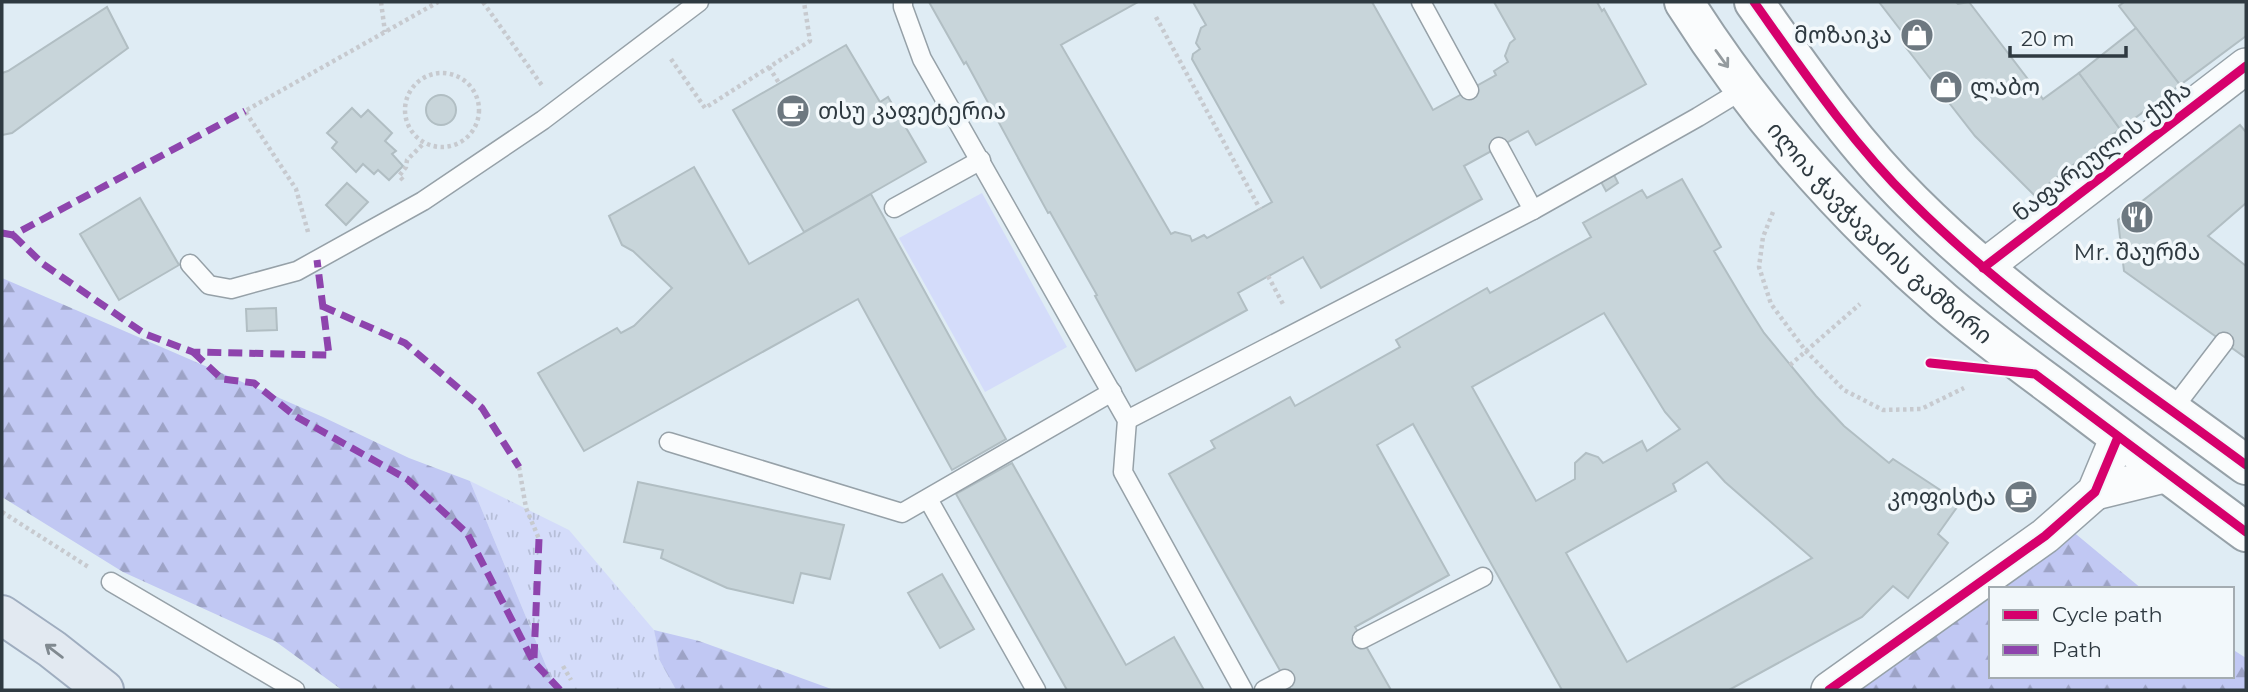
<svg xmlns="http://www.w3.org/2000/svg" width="2248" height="692" font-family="Montserrat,'Noto Sans Georgian',sans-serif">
  <defs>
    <pattern id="grass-tufts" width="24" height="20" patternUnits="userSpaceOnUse" patternTransform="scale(1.75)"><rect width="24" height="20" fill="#d4dcfa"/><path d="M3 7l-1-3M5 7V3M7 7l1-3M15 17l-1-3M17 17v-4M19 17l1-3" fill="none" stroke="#b6bed8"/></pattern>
    <pattern id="forest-firs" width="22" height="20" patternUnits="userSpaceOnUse" patternTransform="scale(1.75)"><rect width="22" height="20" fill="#c1c8f3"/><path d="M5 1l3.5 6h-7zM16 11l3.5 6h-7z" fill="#9da3c6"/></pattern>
  </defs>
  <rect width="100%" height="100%" fill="#dfecf4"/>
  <path fill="url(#grass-tufts)" d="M470,481L569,530L654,630L660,661L676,690H556Z"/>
  <g fill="url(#forest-firs)">
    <path d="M2,278L323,417L409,458L470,481L556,690H342L275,641L123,572L2,497Z"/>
    <path d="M2071,530L2142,589H1991V676H2232V649L2246,658V690H1839Z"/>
    <path d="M654,630L699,641L834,690H676L660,661Z"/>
  </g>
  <path fill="#d4dcfa" d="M982,193L1067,347L985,392L899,238Z"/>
  <g fill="#c8d5da" stroke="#b1bec3" stroke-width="2" fill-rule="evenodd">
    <path d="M929,2H1138L1061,45L1171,234L1175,232L1190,236L1192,241L1204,235L1207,238L1272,202L1192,59L1193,54L1200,49L1196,43L1201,28L1206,25L1193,2H1372L1433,110L1496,75L1494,71L1508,62L1505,56L1510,43L1515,39L1494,2H1597L1602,11L1604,9L1646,84L1536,145L1528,131L1464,166L1482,199L1321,288L1303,257L1238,293L1247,310L1136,371L1095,296L1097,295L1050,212L1048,213L966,62L964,64Z"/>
    <path d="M1879,2H1956L1958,4L1969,2L2043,99L2079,73L2120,129L2034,195L1975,136L1904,45L1909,41Z"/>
    <path d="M2124,2H2246V36L2180,85L2119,6Z"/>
    <path d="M107,7L128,48L12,133L2,135V73L8,71Z"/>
    <path d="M2136,28L2180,85L2120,129L2079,73Z"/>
    <path d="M846,45L880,102L888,97L926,162L804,232L733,110Z"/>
    <circle cx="441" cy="110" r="15"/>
    <path d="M352,108L361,117L368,110L392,133L385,141L396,151L392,154L403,166L389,180L378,170L374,174L363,164L356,172L332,148L337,142L327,133Z"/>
    <path d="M2240,125L2246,132V203L2208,236L2246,266V358L2124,271L2118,220Z"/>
    <path d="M694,167L749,264L871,194L1006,439L952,470L858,299L584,451L538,373L617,328L621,333L634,326L672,288L633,251L622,245L609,216Z"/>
    <path d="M1613,173L1618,183L1606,191L1600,180Z"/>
    <path d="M1682,179L1721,247L1714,251L1745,303L1764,333L1816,396L1844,426L1889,463L1893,459L1960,503L1938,534L1948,543L1908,598L1893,586L1862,617L1729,690H1562L1413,424L1377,445L1449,575L1355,627L1391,690H1291L1169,474L1215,448L1211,441L1290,397L1295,406L1400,347L1396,340L1487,288L1490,293L1591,237L1583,223L1642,190L1647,198ZM1604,313L1665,412L1680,429L1647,451L1642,441L1603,463L1598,457L1586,453L1575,463V479L1536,501L1472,387ZM1707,462L1725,482L1812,558L1627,662L1566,553L1676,491L1673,484Z"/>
    <path d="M347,183L368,202L346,225L326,205Z"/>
    <path d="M140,198L179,265L119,300L80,234Z"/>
    <path d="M276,308L277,330L247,331L246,309Z"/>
    <path d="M1012,463L1126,665L1174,637L1204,690H1067L956,494Z"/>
    <path d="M638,482L844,525L830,579L801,573L793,603L727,588L661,558L663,550L624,542Z"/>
    <path d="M942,574L974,629L940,648L908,593Z"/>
  </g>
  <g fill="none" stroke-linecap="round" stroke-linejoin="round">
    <defs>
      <g id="lane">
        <path d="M903,2V7L922,59L1127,420L1123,472L1243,690"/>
        <path d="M1421,2L1469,90"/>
        <path d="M1499,147L1533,210"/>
        <path d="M894,208L981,160"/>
        <path d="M190,264L209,285L231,289L297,271L423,201L543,120L699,2"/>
        <path d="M2172,410L2224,342"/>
        <path d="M1127,420L1533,210L1698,117L1744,89"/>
        <path d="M669,442L902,513L1112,392"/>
        <path d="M928,499L1036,690"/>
        <path d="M111,582L295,690"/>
        <path d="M1362,639L1483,577"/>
        <path d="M1264,690L1285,679"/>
      </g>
      <g id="street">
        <path d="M1983,268L2246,66"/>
        <path d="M2095,492L2168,474"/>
        <path d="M1829,690L2045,536L2095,492L2118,437"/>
      </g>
      <g id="secondary">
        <path id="s1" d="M1684,2C1755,114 1843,214 1943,301C1979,332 2018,361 2056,389C2119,437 2182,485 2246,532"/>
        <path d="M1754,2C1803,71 1851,142 1912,202C2012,302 2133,381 2246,465"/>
      </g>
      <path id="primary" d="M2,615L52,649L104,690"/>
    </defs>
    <use href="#lane" stroke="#96a1a8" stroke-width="21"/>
    <use href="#street" stroke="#96a1a8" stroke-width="38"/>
    <use href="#secondary" stroke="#96a1a8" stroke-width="42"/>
    <use href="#primary" stroke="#9fadbf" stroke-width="42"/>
    <g stroke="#c7cacf" stroke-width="4.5" stroke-dasharray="3.5 3.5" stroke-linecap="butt">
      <path d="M381,2L385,32"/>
      <path d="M483,2L543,87"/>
      <path d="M1156,17L1260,209"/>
      <path d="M671,59L705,108L810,41L804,2"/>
      <path d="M769,67L779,83"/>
      <circle cx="442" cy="110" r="37"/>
      <path d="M403,180L399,176L406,167L407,160L424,143"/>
      <path d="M1773,212L1763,237L1759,267L1771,304L1805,350L1844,390L1883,410L1921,409L1964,388"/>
      <path d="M308,232L296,189L245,111L438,2"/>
      <path d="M1268,276L1284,306"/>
      <path d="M1790,365L1860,304"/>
      <path d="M519,467L526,508L539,539"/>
      <path d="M2,512L90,568"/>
      <path d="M563,666L571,680"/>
    </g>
    <use href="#lane" stroke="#fafcfd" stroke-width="18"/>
    <use href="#street" stroke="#fafcfd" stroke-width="35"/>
    <use href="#secondary" stroke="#fafcfd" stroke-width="38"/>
    <use href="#primary" stroke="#e2e9f1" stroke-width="38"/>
    <g stroke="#8e44ad" stroke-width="7" stroke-dasharray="14 7" stroke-linecap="butt">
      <path d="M2,233L13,235L245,111"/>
      <path d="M13,235L43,264L145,334L193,352L329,355L317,260"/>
      <path d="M322,306L405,343L482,408L519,467"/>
      <path d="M193,352L222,379L254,383L295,416L407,479L467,533L533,661L560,690"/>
      <path d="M534,658L539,539"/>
    </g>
    <defs>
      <g id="cycleway">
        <path d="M1754,2C1803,71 1851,142 1912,202C2012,302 2133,381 2246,465"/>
        <path d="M1983,268L2246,66"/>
        <path d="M1930,363L2035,374L2246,532"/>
        <path d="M1829,690L2045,536L2095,492L2118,437"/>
      </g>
    </defs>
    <use href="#cycleway" stroke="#f2f8fb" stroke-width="13"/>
    <use href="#cycleway" stroke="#d6006c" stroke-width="9"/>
  </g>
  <defs><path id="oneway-shaft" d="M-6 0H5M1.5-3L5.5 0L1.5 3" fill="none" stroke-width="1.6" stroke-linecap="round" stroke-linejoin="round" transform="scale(1.75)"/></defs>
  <use stroke="#949b9f" href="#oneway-shaft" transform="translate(1722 59) rotate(54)"/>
  <use stroke="#808990" href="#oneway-shaft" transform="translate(54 651) rotate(-143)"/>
  <defs>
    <symbol id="shop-disc" viewBox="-11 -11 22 22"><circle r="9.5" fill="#6d7880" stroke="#f2f8fb"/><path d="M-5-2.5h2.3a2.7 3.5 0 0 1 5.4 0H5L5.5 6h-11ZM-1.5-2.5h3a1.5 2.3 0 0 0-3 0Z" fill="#fff"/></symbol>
    <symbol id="cafe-disc" viewBox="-11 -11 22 22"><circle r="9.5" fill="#6d7880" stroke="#f2f8fb"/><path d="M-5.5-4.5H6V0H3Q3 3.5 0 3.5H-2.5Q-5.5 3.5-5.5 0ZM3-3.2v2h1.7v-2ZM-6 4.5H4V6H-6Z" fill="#fff"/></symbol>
    <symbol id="restaurant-disc" viewBox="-11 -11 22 22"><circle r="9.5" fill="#6d7880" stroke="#f2f8fb"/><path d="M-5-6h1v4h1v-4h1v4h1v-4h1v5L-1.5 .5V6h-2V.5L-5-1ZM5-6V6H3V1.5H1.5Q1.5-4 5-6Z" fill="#fff"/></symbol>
  </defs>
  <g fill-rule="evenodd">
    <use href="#shop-disc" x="1898" y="16" width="38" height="38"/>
    <use href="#shop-disc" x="1927" y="68" width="38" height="38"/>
    <use href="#cafe-disc" x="774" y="92" width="38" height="38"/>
    <use href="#restaurant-disc" x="2118" y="198" width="38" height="38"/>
    <use href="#cafe-disc" x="2002" y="478" width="38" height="38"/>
  </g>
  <g text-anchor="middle" stroke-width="7" stroke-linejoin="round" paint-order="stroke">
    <g font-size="23" fill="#2f3a41" stroke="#f2f8fb" text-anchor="end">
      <text x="1892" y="43">მოზაიკა</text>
      <text x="1970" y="95" text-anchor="start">ლაბო</text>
      <text x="818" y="119" text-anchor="start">თსუ კაფეტერია</text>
      <text x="2137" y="260" text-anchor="middle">Mr. შაურმა</text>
      <text x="1996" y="505">კოფისტა</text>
    </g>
    <g font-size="23" fill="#2f3a41" stroke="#f2f8fb">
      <text transform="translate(2102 151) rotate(-37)" y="8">ნაფარეულის ქუჩა</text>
      <text dy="8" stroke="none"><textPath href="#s1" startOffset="304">ილია ჭავჭავაძის გამზირი</textPath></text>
    </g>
  </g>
  <rect width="2248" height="692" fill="none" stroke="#2f3a41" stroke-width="7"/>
  <rect x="1989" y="587" width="245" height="91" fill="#f2f8fb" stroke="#a4acb1" stroke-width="2"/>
  <rect x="2003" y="610" width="35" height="10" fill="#d6006c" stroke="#a4acb1" stroke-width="2"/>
  <text x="2052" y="622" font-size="21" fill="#2f3a41">Cycle path</text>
  <rect x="2003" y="645" width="35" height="10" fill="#8e44ad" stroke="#a4acb1" stroke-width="2"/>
  <text x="2052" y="657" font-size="21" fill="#2f3a41">Path</text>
  <path d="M2010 46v10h116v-10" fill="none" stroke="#2f3a41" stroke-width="3.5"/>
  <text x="2021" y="46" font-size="21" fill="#2f3a41" stroke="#f2f8fb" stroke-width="5" paint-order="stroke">20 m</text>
</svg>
